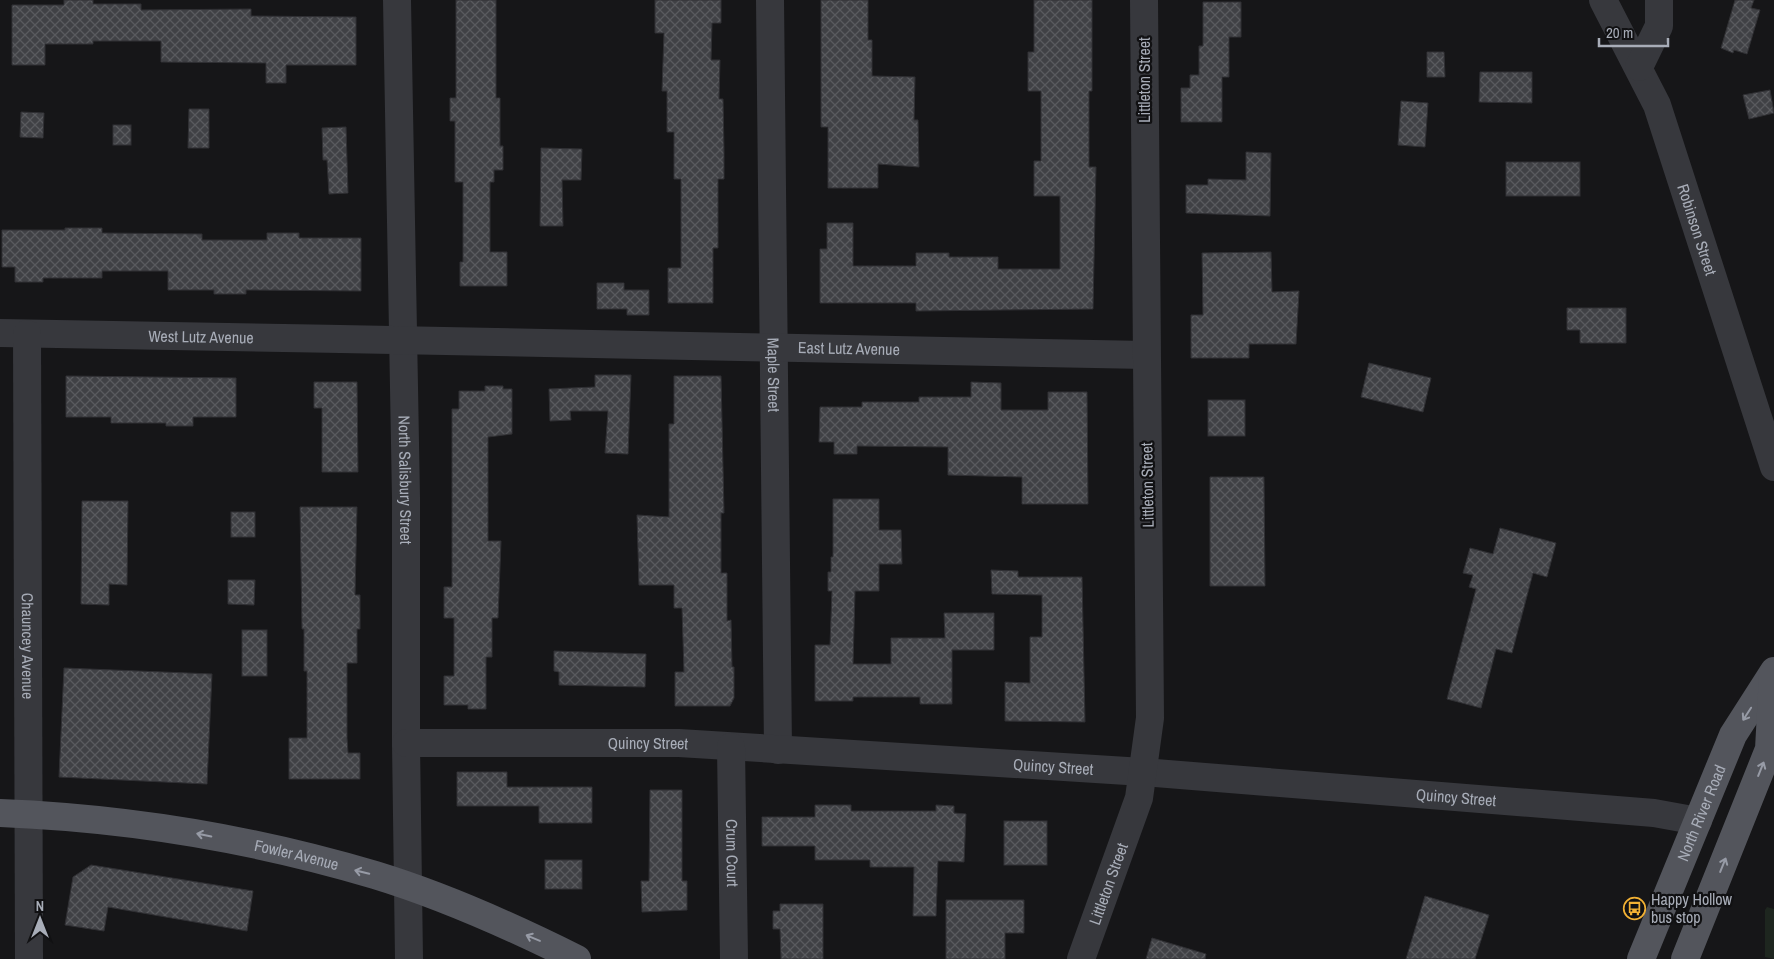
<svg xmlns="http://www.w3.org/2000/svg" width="1774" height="959" font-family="'Archivo Narrow',sans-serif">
  <defs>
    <pattern id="building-cross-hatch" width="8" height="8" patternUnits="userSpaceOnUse" patternTransform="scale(1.25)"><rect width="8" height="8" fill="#404145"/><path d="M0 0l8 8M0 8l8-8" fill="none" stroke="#595a5e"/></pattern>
  </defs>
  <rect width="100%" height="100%" fill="#161618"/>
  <path fill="#1e261f" d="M1767,907L1774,909V959L1765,957V910Z"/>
  <g fill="url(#building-cross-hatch)" stroke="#303034">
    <path d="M64,0H93V4H141V10L251,9V16L356,17V65H286V83H266V63L161,62V41H93V44H45V65H12V5H64Z"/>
    <path d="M456,0H496V98H500V146H503V170H494V182H490V252H507V286H460V262H463V182H455V121H450V98H456Z"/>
    <path d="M655,0H721V23H712L711,60H720L719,99H723L724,151V179H718V248H713V303H668V268H681V179H674V132H667V91H662L664,33H655Z"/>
    <path d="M821,0H868V40H872V76L915,77L914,120H918L919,167L878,164V188H828V127H821Z"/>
    <path d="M1034,0H1092V91H1089V167H1096L1093,309L916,311V303H820V249H827V223H853V266H916V253H949V257H998V269H1060V196H1034V161H1041V91H1028V52H1034Z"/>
    <path d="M1735,0H1754L1751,8L1760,10L1747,54L1734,50L1733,53L1721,48Z"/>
    <path d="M1203,2H1241V37H1229V77H1222V122H1181V88H1190V75H1199V46H1203Z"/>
    <path d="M1427,52H1444L1445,77H1427Z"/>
    <path d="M1480,72H1532V103L1479,102Z"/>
    <path d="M1770,90L1774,113L1749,119L1743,95Z"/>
    <path d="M1401,101L1428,103L1425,147L1398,145Z"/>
    <path d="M189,109H209V148H188Z"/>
    <path d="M21,112L44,113L43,138L20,137Z"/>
    <rect x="113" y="125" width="18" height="20"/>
    <path d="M346,127L348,193L329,194L327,160H323L322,128Z"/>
    <path d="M541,148L582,149L581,180H562L563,226H540Z"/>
    <path d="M1246,152L1271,153L1270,216L1186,213V185H1208V179L1246,180Z"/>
    <rect x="1506" y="162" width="74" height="34"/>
    <path d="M65,228H102V233L202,234V240H267V233H299V238H361V291L246,290V294H214V290H168V271H102V278H43V282H15V267H2V230H65Z"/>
    <path d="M1271,252L1272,292L1299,291L1296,344H1249V358H1191V315H1203L1202,253Z"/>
    <path d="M597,283H624V290H649V315H627V309H597Z"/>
    <path d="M1567,308H1626V343H1580V330H1567Z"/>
    <path d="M1369,363L1431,378L1423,412L1361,397Z"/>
    <path d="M595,375H631L628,454L605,453L608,411H570L571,420L550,421L549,389L595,387Z"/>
    <path d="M66,376L236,378V417H193V426H166V423H111V417H66Z"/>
    <path d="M674,376H721L724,513H721V573H727V621L731,620L732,667H734V698L730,706H675V672H684L682,608H674V585H639L637,515L669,517V424H674Z"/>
    <path d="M314,382H357L358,472H322V408H314Z"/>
    <path d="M971,382L1001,383V410H1048V392H1087L1088,504H1022V477L948,475V447L857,446V454H834V442H819L820,407H862V402H919V397H971Z"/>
    <path d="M485,386H503V389H512V434L488,437V541H501L498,618H492V657H486V709H468V705H444V676H454V618H444V587H452V409H459V391H485Z"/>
    <rect x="1208" y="400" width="37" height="36"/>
    <path d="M1210,477H1264L1265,586H1210Z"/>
    <path d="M833,499H879V530H901L902,564H879V591H855L853,664H891V638H945L944,613H994V650H952V704H920V697H853V701H815V645H830L832,591H828V572H831V557H833Z"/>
    <path d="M82,501H128L127,585L109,584V605L81,604Z"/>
    <path d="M300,507H357L355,595H360V629H357V663H347V738L348,753H360V779H289V738H307V671H304V629H302Z"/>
    <rect x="231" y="512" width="24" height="25"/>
    <path d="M1500,528L1556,543L1547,577L1533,573L1512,653L1496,649L1481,708L1447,699L1476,589L1469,587L1473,575L1463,573L1470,548L1493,554Z"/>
    <path d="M991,570L1018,571V577H1082L1085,722L1005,721V682L1030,683V637H1042V595L992,594Z"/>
    <path d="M228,580H255L254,605L228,604Z"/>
    <rect x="242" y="630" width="25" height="46"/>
    <path d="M554,651L646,654L645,687L559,685V672L554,671Z"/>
    <path d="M64,668L212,674L207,784L59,777Z"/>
    <path d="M457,772H507V787H592V823H539V806H457Z"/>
    <path d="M650,790H682V881H687V910L642,912L641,881H649Z"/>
    <path d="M815,805H851V811H936V805L954,806V813L966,814L964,862L938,861L936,916H913L914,867H870V860H815V846H762V817H815Z"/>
    <rect x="1004" y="821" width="43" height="44"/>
    <rect x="545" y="860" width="37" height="29"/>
    <path d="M91,865L253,891L247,931L108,907L104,931L65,925L73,877Z"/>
    <path d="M1425,896L1489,915L1475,959H1406Z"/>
    <path d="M946,900H1024V933H1005V959H946Z"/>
    <path d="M780,904H823V959H781L780,929H773V911H780Z"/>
    <path d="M1152,938L1206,954L1205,959H1146Z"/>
  </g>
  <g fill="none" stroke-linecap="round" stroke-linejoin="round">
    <g stroke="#37383d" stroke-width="28">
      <path id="s1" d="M397,0L406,498V743L409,959"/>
      <path id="s2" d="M770,0L778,750"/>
      <path id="s3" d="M1603,0L1657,105L1774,467"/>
      <path d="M1639,67L1659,26V0"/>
      <path id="s4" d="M0,333C382,340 764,345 1146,355"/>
      <path id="s5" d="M27,334L29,959"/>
      <path id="s6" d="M406,743H679L1143,772L1654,813L1698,821"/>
      <path id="s7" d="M731,747L734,959"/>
      <path id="s8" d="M1081,959L1139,798L1150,718L1144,0"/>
    </g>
    <g stroke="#53555c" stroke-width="28">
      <path id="s9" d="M0,813C126,818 254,839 375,875C444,896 513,927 577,959"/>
      <path id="s10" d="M1641,959L1733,735L1774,671"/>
      <path d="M1685,959L1769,749L1773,675"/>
    </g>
  </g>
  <defs><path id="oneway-shaft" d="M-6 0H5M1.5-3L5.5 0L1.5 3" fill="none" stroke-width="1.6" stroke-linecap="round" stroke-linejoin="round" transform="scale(1.25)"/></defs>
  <g stroke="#979ba6">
    <use href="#oneway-shaft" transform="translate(1747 714) rotate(123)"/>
    <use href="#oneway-shaft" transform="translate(1761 769) rotate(-68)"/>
    <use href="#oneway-shaft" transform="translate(204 835) rotate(-168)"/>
    <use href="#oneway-shaft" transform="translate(1723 865) rotate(-68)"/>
    <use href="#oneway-shaft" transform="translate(362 872) rotate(-166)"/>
    <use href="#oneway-shaft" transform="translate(533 938) rotate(-157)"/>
  </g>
  <defs>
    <symbol id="bus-ring" viewBox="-11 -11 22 22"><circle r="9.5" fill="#111113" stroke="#f2b134" stroke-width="1.5"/><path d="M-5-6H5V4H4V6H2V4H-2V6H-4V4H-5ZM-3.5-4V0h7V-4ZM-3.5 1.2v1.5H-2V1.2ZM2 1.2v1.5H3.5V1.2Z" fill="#f2b134"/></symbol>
  </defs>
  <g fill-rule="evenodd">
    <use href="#bus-ring" x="1622" y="896" width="25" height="25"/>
  </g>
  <g text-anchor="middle" stroke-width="4.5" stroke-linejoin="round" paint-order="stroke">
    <g font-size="16" fill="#a8adb8" stroke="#111113">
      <text transform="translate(1144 80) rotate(-90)" y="6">Littleton Street</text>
      <text dy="6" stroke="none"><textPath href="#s3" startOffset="249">Robinson Street</textPath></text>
      <text dy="6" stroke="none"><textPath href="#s4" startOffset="201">West Lutz Avenue</textPath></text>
      <text dy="6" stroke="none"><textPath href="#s4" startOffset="849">East Lutz Avenue</textPath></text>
      <text dy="6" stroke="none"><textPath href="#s2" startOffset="375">Maple Street</textPath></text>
      <text dy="6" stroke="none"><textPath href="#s1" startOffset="480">North Salisbury Street</textPath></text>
      <text transform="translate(1147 485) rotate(-91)" y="6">Littleton Street</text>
      <text dy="6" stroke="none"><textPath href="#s5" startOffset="312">Chauncey Avenue</textPath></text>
      <text dy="6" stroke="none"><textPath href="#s6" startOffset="242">Quincy Street</textPath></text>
      <text dy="6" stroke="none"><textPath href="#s6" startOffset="648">Quincy Street</textPath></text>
      <text dy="6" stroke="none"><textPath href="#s6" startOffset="1052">Quincy Street</textPath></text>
      <text dy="6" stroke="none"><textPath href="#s10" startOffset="158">North River Road</textPath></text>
      <text dy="6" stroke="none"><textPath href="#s7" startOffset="106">Crum Court</textPath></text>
      <text dy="6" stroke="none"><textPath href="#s9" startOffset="300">Fowler Avenue</textPath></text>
      <text dy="6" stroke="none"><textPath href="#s8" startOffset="80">Littleton Street</textPath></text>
    </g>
    <g font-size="16" fill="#a8adb8" stroke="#111113" text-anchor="start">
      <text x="1651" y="905">Happy Hollow<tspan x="1651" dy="18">bus stop</tspan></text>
    </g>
  </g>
  <g transform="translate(40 919)" stroke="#111113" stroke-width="4" paint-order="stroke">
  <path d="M0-4L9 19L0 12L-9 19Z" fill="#a8adb8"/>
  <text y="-8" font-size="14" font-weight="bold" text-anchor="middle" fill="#a8adb8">N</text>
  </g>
  <path d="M1599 38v8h69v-8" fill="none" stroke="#a8adb8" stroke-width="2.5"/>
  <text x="1606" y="38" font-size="15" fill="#a8adb8" stroke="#111113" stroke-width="4" paint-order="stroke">20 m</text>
</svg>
